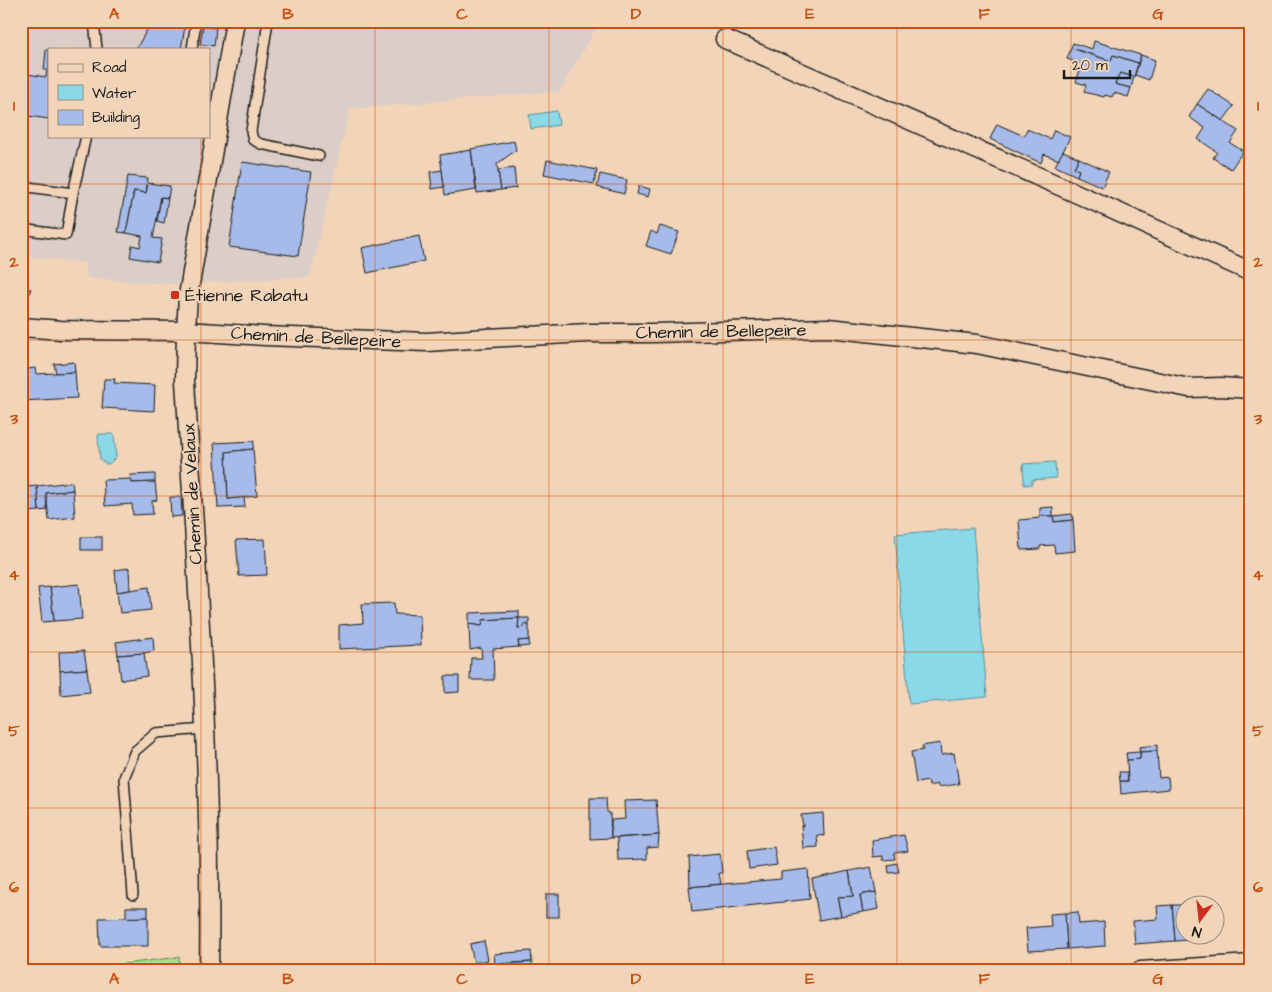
<svg xmlns="http://www.w3.org/2000/svg" width="1272" height="992" font-family="'Architects Daughter',sans-serif">
  <rect width="100%" height="100%" fill="#f2d5b9"/>
  <filter id="ink" filterUnits="userSpaceOnUse"><feTurbulence type="fractalNoise" baseFrequency=".02" numOctaves="2"/><feDisplacementMap in="SourceGraphic" scale="10" xChannelSelector="R" yChannelSelector="G"/><feConvolveMatrix kernelMatrix="1 2 1 2 8 2 1 2 1" color-interpolation-filters="sRGB"/></filter>
  <g filter="url(#ink)">
    <path fill="#dbcdc7" fill-rule="evenodd" d="M21,21H600L560,91L350,109L310,277L169,284L87,278L85,263L21,256ZM49,49H209V136H49Z"/>
    <path fill="#afda97" stroke="#667b5a" d="M179,957L180,971H70Z"/>
    <g fill="#8ad9e9" stroke="#5e8d97">
      <path d="M557,111L559,125L531,129L529,115Z"/>
      <path d="M99,434H113L114,435L116,457L109,464H106L100,459L98,437Z"/>
      <path d="M1055,462L1056,478L1032,480V484L1024,485L1023,464Z"/>
      <path d="M973,528L987,697L909,704L895,534Z"/>
    </g>
    <g fill="#a6bbe9" stroke="#1c1c1c">
      <path d="M149,21H186L181,49H136L148,28Z"/>
      <path d="M707,21H726L725,27L707,23Z"/>
      <path d="M203,26L216,28L214,46L200,44Z"/>
      <path d="M1094,41L1141,55L1138,63L1113,55L1111,61L1071,48L1073,43L1092,49Z"/>
      <path d="M1071,48L1111,61L1113,55L1138,63L1134,77L1120,73L1115,84L1131,88L1128,97L1114,93L1112,97L1105,95L1104,97L1084,92L1086,85L1076,82L1082,64L1067,59Z"/>
      <path d="M46,50H49V119L21,115V73L46,77L47,70H44Z"/>
      <path d="M1141,55L1155,60L1149,80L1135,75Z"/>
      <path d="M1120,73L1134,77L1131,88L1115,84Z"/>
      <path d="M1208,89L1234,106L1223,121L1197,104Z"/>
      <path d="M1197,104L1238,131L1230,143L1243,151L1231,169L1213,158L1217,152L1198,139L1205,128L1189,117Z"/>
      <path d="M997,124L1024,136L1027,129L1050,139L1054,130L1070,137L1059,160L1044,154L1041,163L990,139Z"/>
      <path d="M514,141L516,150L497,164L501,190L477,193L471,149Z"/>
      <path d="M471,150L476,190L445,195L440,155Z"/>
      <path d="M1063,151L1079,158L1074,168L1079,170L1077,176L1055,166Z"/>
      <path d="M1079,158L1109,172L1102,187L1077,176L1079,170L1074,168Z"/>
      <path d="M547,160L597,170L594,184L544,174Z"/>
      <path d="M242,162L311,172L298,256L229,247Z"/>
      <path d="M514,168L516,188L501,190L498,170Z"/>
      <path d="M442,170L444,187L432,189L430,172Z"/>
      <path d="M600,174L627,180L624,194L597,187Z"/>
      <path d="M128,176L148,178L146,193L134,191L126,233L118,232Z"/>
      <path d="M148,183L170,186L168,198L161,197L153,238L162,239L158,262L130,257L132,245L140,247L142,236L126,233L134,191L146,193Z"/>
      <path d="M639,186L650,189L648,197L637,194Z"/>
      <path d="M161,197L168,198L164,223L157,221Z"/>
      <path d="M660,226L679,232L671,254L646,246L651,231L657,234Z"/>
      <path d="M419,236L424,261L367,273L362,248Z"/>
      <path d="M21,288L31,289L27,298V304H21Z"/>
      <path d="M74,362L75,372L56,373L54,364Z"/>
      <path d="M35,368L36,374L75,372L77,398L21,401V370Z"/>
      <path d="M104,379H115L114,383L155,385L154,411L102,408Z"/>
      <path d="M254,441L253,449L226,452L228,499L244,497L245,507L218,508L214,443Z"/>
      <path d="M253,449L257,496L228,499L226,452Z"/>
      <path d="M155,474V482L132,483L130,475Z"/>
      <path d="M131,479L132,483L155,482L157,500L152,501L153,514L133,515L132,504L105,506L103,480Z"/>
      <path d="M72,482L73,490L46,493L47,510L39,511L37,486Z"/>
      <path d="M37,486L39,511L28,512L26,487Z"/>
      <path d="M73,490L75,517L49,520L46,493Z"/>
      <path d="M170,497H181L182,516L171,517Z"/>
      <path d="M1053,507V516H1040V508Z"/>
      <path d="M1072,514L1073,520L1054,522L1053,516Z"/>
      <path d="M1040,516H1053L1054,522L1073,520L1075,551L1055,553L1054,545L1040,546V549L1021,550L1019,520L1040,518Z"/>
      <rect x="81" y="537" width="21" height="13"/>
      <path d="M265,539L267,575L239,576L236,540Z"/>
      <path d="M129,568L130,590L117,592L115,570Z"/>
      <path d="M79,584L82,619L54,621L50,587Z"/>
      <path d="M50,587L54,621L42,622L38,588Z"/>
      <path d="M149,587L151,610L120,613L117,592Z"/>
      <path d="M394,603L395,614L420,615L421,645L339,649V625L363,623L362,604Z"/>
      <path d="M519,611V618L483,620L482,626L469,624V613Z"/>
      <path d="M519,618L518,628L524,627L525,623L529,626V640L518,641L519,647L493,649L494,680H470L471,658H482L481,648L470,650L469,624L482,626L483,620Z"/>
      <path d="M519,618H529V626L525,623L524,627L518,628Z"/>
      <path d="M153,637L154,651L144,653L118,655L116,642Z"/>
      <path d="M529,640V646L519,647L518,641Z"/>
      <path d="M84,651L87,669L60,671L59,652Z"/>
      <path d="M144,653L147,676L121,680L118,655Z"/>
      <path d="M87,669L90,692L61,695L60,671Z"/>
      <path d="M445,676H459V692L445,693Z"/>
      <path d="M940,743L941,755L954,753L959,784L938,787V784L929,786L928,781L916,783L911,752L923,750L922,746Z"/>
      <path d="M1157,745V751L1140,752L1139,747Z"/>
      <path d="M1157,751L1159,778L1168,777L1169,789L1121,794L1120,781H1128L1127,760L1140,759V752Z"/>
      <path d="M1140,752V759L1127,760L1126,753Z"/>
      <path d="M1119,772H1127L1128,781H1120Z"/>
      <path d="M590,798H606L607,812L610,813L611,838L590,839Z"/>
      <path d="M656,800L659,835L611,838V820L625,819L624,801Z"/>
      <path d="M823,813L824,836L817,835L818,847L803,848L801,825L803,826L801,815Z"/>
      <path d="M659,835L658,847L647,848V859L618,860L617,838Z"/>
      <path d="M904,835L908,851L894,853L895,859L883,860V856L873,857L872,840Z"/>
      <path d="M774,847L777,865L749,869L747,851Z"/>
      <path d="M720,854L722,873H719L721,884L690,887L689,857Z"/>
      <path d="M897,863L899,872L889,873L888,865Z"/>
      <path d="M871,867L876,892L860,895L863,912L841,916L837,897L853,896L849,871Z"/>
      <path d="M808,869L810,899L692,912L689,887L781,879V872Z"/>
      <path d="M849,871L853,896L837,897L841,916L819,920L812,879Z"/>
      <path d="M876,892L879,909L863,912L860,895Z"/>
      <rect x="546" y="894" width="13" height="23"/>
      <path d="M1172,905H1184V934H1213V938L1175,941Z"/>
      <path d="M1172,905L1175,941L1135,944L1133,921L1158,919L1157,906Z"/>
      <path d="M126,907H148V917L126,918Z"/>
      <path d="M1078,912L1079,924L1104,922L1105,946L1067,949L1065,913Z"/>
      <path d="M1065,913L1067,949L1028,951L1026,928L1051,926L1050,914Z"/>
      <path d="M148,917V946H100L99,918Z"/>
      <path d="M484,941L488,960L474,963L470,944Z"/>
      <path d="M531,951L532,962L495,964L494,954Z"/>
      <path d="M532,962L533,971H490V965Z"/>
    </g>
    <g fill="none" stroke-linecap="round" stroke-linejoin="round">
      <defs>
        <g id="service">
          <path d="M94,21L97,49"/>
          <path d="M268,21L251,131L253,140L261,144L319,156"/>
          <path d="M192,49L196,21"/>
          <path d="M21,186L73,193"/>
          <path d="M21,229L66,235L73,193L86,136"/>
          <path d="M133,895L124,778L135,751L156,733L205,729"/>
        </g>
        <g id="minor">
          <path d="M725,39L1062,187L1251,272"/>
          <path d="M21,327L61,330L186,331L265,336L427,342L487,338L589,333H654L828,328L977,344L1189,388L1221,387L1251,389"/>
          <path d="M209,971C212,774 197,577 185,381L186,331L188,296L235,21"/>
          <path d="M1140,971L1251,964"/>
        </g>
      </defs>
      <use href="#service" stroke="#1c1c1c" stroke-width="12"/>
      <use href="#minor" stroke="#1c1c1c" stroke-width="21"/>
      <use href="#service" stroke="#f2d5b9" stroke-width="9"/>
      <use href="#minor" stroke="#f2d5b9" stroke-width="18"/>
    </g>
  </g>
  <path fill="none" stroke="#c9500e" stroke-width="1" stroke-opacity="0.55" d="M201,21V49M375,21V971M549,21V971M723,21V971M897,21V971M1071,21V971M201,136V971M21,184H1251M21,340H1251M21,496H1251M21,652H1251M21,808H1251"/>
  <rect fill="#c8321e" stroke="#f2d5b9" stroke-width="2" x="170" y="290" width="10" height="10" rx="2.5"/>
  <g text-anchor="middle" stroke-width="4" stroke-linejoin="round" paint-order="stroke">
    <g font-size="18" fill="#1c1c1c" stroke="#f2d5b9" text-anchor="start">
      <text x="185" y="301">Étienne Rabatu</text>
    </g>
    <g font-size="18" fill="#1c1c1c" stroke="#f2d5b9">
      <text transform="translate(721 331) rotate(-1)" y="6">Chemin de Bellepeire</text>
      <text transform="translate(316 337) rotate(3)" y="6">Chemin de Bellepeire</text>
      <text transform="translate(192 494) rotate(-93)" y="6">Chemin de Velaux</text>
    </g>
  </g>
  <rect width="1272" height="992" fill="none" stroke="#f2d5b9" stroke-width="55"/>
  <rect x="48" y="48" width="162" height="90" fill="#f2d5b9" stroke="#9c8b7a"/>
  <rect x="58" y="64" width="25" height="8" fill="#f2d5b9" stroke="#9c8b7a"/>
  <text x="92" y="72" font-size="15" fill="#1c1c1c">Road</text>
  <rect x="58" y="85" width="25" height="15" fill="#8ad9e9" stroke="#9c8b7a"/>
  <text x="92" y="98" font-size="15" fill="#1c1c1c">Water</text>
  <rect x="58" y="110" width="25" height="15" fill="#a6bbe9" stroke="#9c8b7a"/>
  <text x="92" y="122" font-size="15" fill="#1c1c1c">Building</text>
  <g transform="translate(1200 920) rotate(195)"><circle r="24" fill="#f2d5b9" stroke="#9c8b7a"/>
  <path d="M0-4L9 19L0 12L-9 19Z" fill="#c8321e"/>
  <text y="-8" font-size="14" font-weight="bold" text-anchor="middle" fill="#1c1c1c">N</text>
  </g>
  <path d="M1064 70v8h66v-8" fill="none" stroke="#1c1c1c" stroke-width="2.5"/>
  <text x="1072" y="70" font-size="15" fill="#1c1c1c" stroke="#f2d5b9" stroke-width="4" paint-order="stroke">20 m</text>
  <rect x="28" y="28" width="1216" height="936" fill="none" stroke="#c9500e" stroke-width="2"/>
  <g font-size="16" text-anchor="middle" font-weight="bold" fill="#c9500e">
    <text x="114" y="19">A</text>
    <text x="288" y="19">B</text>
    <text x="462" y="19">C</text>
    <text x="636" y="19">D</text>
    <text x="810" y="19">E</text>
    <text x="984" y="19">F</text>
    <text x="1158" y="19">G</text>
    <text x="14" y="111">1</text>
    <text x="1258" y="111">1</text>
    <text x="14" y="267">2</text>
    <text x="1258" y="267">2</text>
    <text x="14" y="424">3</text>
    <text x="1258" y="424">3</text>
    <text x="14" y="580">4</text>
    <text x="1258" y="580">4</text>
    <text x="14" y="736">5</text>
    <text x="1258" y="736">5</text>
    <text x="14" y="892">6</text>
    <text x="1258" y="892">6</text>
    <text x="114" y="984">A</text>
    <text x="288" y="984">B</text>
    <text x="462" y="984">C</text>
    <text x="636" y="984">D</text>
    <text x="810" y="984">E</text>
    <text x="984" y="984">F</text>
    <text x="1158" y="984">G</text>
  </g>
</svg>
